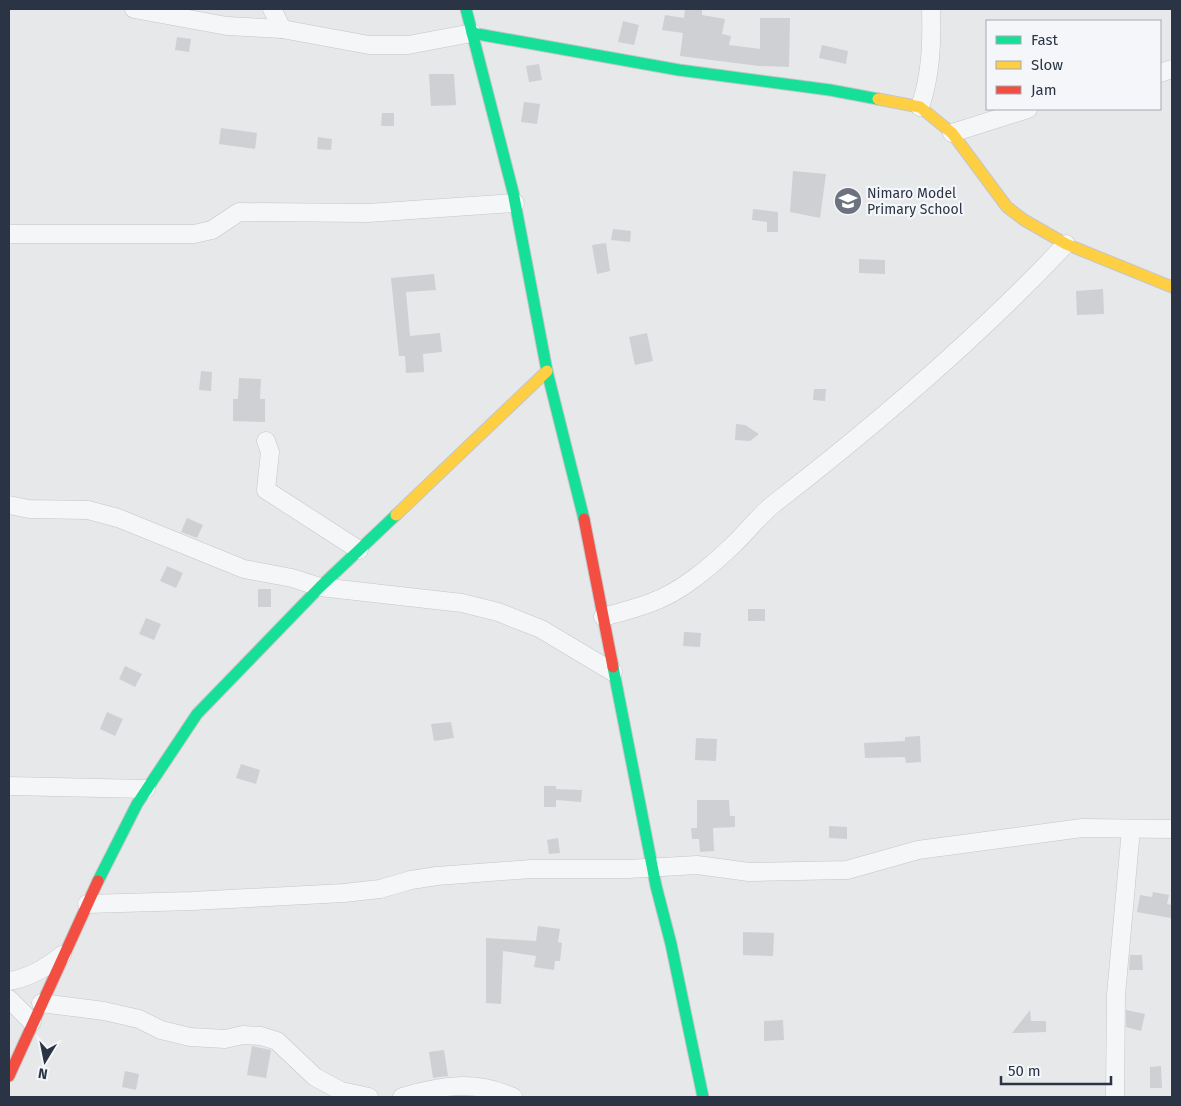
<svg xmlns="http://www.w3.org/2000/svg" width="1181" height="1106" font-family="'Fira Sans',sans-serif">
  <rect width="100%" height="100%" fill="#e6e8ea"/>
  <g fill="#ced0d3">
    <path d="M685,9L702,10V15L725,19L722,34L731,36L729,45L760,49V18H790L789,67L759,66L680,56L683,33L662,30L665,15L684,18Z"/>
    <path d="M623,21L639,25L634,45L618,42Z"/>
    <path d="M177,37L191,39L189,52L175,50Z"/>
    <path d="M822,45L848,51L846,64L819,58Z"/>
    <path d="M539,64L542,80L529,82L526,66Z"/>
    <path d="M429,74H454L456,105L431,106Z"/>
    <path d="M524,102L540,104L537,124L521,122Z"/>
    <path d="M382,113H394V126H381Z"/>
    <path d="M221,128L257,133L255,149L219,144Z"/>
    <path d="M318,137L332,139L331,150L317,149Z"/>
    <path d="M793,171L826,174L820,218L790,212Z"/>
    <path d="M753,209L778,212V232H767V222L752,220Z"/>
    <path d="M613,229L631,231L630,242L611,240Z"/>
    <path d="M606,243L610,271L597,274L592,245Z"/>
    <path d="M859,259L885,260V274L859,273Z"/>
    <path d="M434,274L436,290L406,292L410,336L440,333L442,352L423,354L424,372L406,373L405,356H399L391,278Z"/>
    <path d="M1103,289L1104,314L1077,315L1076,291Z"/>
    <path d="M647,333L653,361L635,365L629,337Z"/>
    <path d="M201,371L212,372L211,391L199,390Z"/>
    <path d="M239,378L261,379L260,399H265V422L233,421V399H238Z"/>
    <path d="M814,389H826L825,401L813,400Z"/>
    <path d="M736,424L745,425L759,434L750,441L735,440Z"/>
    <path d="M187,518L203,525L197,538L181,532Z"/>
    <path d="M167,566L183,573L176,588L160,581Z"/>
    <rect x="258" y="589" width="13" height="18"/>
    <rect x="748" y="609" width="17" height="12"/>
    <path d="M146,618L161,624L154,640L139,634Z"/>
    <path d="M684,632L701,633L700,647L683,646Z"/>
    <path d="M125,666L142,674L135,687L119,679Z"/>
    <path d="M107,712L123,719L115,736L100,729Z"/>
    <path d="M451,722L454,738L434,741L431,724Z"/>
    <path d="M920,736L921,762L906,763L905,757L865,758L864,743L905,741V737Z"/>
    <path d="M696,738L717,739L716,761L695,760Z"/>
    <path d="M241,764L260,770L256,784L236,778Z"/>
    <path d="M544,786H556V789L582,790L581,802L556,800V807H544Z"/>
    <path d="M697,800H729L730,816H735V827L713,828L714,851L700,852L699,839H692L691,828H697Z"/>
    <path d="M829,826L847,827V839L829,838Z"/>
    <path d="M558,838L560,853L549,854L547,840Z"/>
    <path d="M1153,892L1169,895L1167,904L1172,905L1171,918L1137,912L1140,895L1152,897Z"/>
    <path d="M538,926L560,929L558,942L562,943L560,961H555L554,970L534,967L536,956L503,951L501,1004L486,1003V938L536,941Z"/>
    <path d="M743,932L774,933L773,956L743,955Z"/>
    <path d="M1130,955H1142L1143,970H1129Z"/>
    <path d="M1030,1010L1031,1021H1046V1032L1012,1033Z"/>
    <path d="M1126,1010L1145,1014L1141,1031L1126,1027Z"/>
    <path d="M783,1020L784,1040L764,1041V1021Z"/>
    <path d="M252,1046L271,1050L266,1078L247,1075Z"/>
    <path d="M444,1050L448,1076L433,1078L429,1052Z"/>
    <path d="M1161,1066L1162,1088H1150V1067Z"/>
    <path d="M125,1071L139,1074L136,1090L122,1087Z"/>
  </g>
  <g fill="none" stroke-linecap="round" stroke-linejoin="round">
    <defs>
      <g id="street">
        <path d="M134,9L227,26L282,29L369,45H408L472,33"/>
        <path d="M272,9L282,29"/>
        <path d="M1160,73L1172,69"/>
        <path d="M920,107C931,75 932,43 931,9"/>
        <path d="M952,133L1028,109"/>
        <path d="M9,234H194L212,230L239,212L368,213L515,203"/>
        <path d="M266,441L270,452L266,490L359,550"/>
        <path d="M9,505L29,509L88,510L118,518L244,569L292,578L320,587L462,603L498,612L541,629L613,672"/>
        <path d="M603,617C618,613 634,609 650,603C681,592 709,568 733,545C748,531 759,515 775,503C878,423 977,339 1066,244"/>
        <path d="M9,786L146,789"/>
        <path d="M87,904L192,901L344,893L380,889L411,880L437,876L531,869H628L697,865L749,872L847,870L918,850L1082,828L1172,829"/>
        <path d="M9,981C29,978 46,968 62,955"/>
        <path d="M9,999L32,1022"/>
        <path d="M41,1003L104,1011L139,1019L161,1030L190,1037L225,1039L243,1035L261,1036L277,1041L315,1077L341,1091L369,1097"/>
        <path d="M402,1097C441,1085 476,1080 513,1097"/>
        <path d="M1115,1097L1116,995L1131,829"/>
      </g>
      <g id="fast">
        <path d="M466,9L513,192L547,371L584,519"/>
        <path d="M472,33L679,70L830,90L878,99"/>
        <path d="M613,667L656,886L671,944L703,1097"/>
        <path d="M98,881L137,804L197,714L320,587L396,515"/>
      </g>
      <g id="slow">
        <path d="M878,99L920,107L952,133L1007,207L1024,220L1066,244L1172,287"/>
        <path d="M396,515L547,371"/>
      </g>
      <g id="jam">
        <path d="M584,519L613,667"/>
        <path d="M9,1076L98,881"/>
      </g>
    </defs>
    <use href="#street" stroke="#c4c6c8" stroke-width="19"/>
    <use href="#fast" stroke="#c4c6c8" stroke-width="13"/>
    <use href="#slow" stroke="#c4c6c8" stroke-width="13"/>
    <use href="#jam" stroke="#c4c6c8" stroke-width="13"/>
    <use href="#street" stroke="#f5f6f7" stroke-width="18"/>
    <use href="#fast" stroke="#16e098" stroke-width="11"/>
    <use href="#slow" stroke="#ffcf43" stroke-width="11"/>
    <use href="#jam" stroke="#f24e42" stroke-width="11"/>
  </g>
  <defs>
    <symbol id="school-disc" viewBox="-11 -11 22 22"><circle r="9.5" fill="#6c737f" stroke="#f4f6f9"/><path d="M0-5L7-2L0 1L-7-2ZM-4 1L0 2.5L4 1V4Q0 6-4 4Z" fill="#fff"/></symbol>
  </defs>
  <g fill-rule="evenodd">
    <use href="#school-disc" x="832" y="185" width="32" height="32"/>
  </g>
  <g text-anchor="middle" stroke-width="4.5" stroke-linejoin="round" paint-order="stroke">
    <g font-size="14" fill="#2b3445" stroke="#f4f6f9" text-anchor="start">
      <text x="867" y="198">Nimaro Model<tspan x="867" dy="16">Primary School</tspan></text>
    </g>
  </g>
  <rect width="1181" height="1106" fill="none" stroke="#2b3445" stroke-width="20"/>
  <rect x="986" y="20" width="175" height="90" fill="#f4f6f9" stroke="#a4a8b1"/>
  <rect x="996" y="36" width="25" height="8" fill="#16e098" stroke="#a4a8b1"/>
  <text x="1031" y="45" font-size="15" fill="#2b3445">Fast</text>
  <rect x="996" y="61" width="25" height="8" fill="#ffcf43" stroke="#a4a8b1"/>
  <text x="1031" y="70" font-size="15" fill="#2b3445">Slow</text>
  <rect x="996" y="86" width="25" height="8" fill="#f24e42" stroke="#a4a8b1"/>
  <text x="1031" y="95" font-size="15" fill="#2b3445">Jam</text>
  <g transform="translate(45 1061) rotate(190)" stroke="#f4f6f9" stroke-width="4" paint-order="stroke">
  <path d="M0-4L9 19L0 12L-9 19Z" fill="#2b3445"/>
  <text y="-8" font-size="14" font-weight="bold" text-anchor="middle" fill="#2b3445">N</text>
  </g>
  <path d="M1001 1076v8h110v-8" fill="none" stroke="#2b3445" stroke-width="2.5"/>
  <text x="1008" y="1076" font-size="15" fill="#2b3445" stroke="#f4f6f9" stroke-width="4" paint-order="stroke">50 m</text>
</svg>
